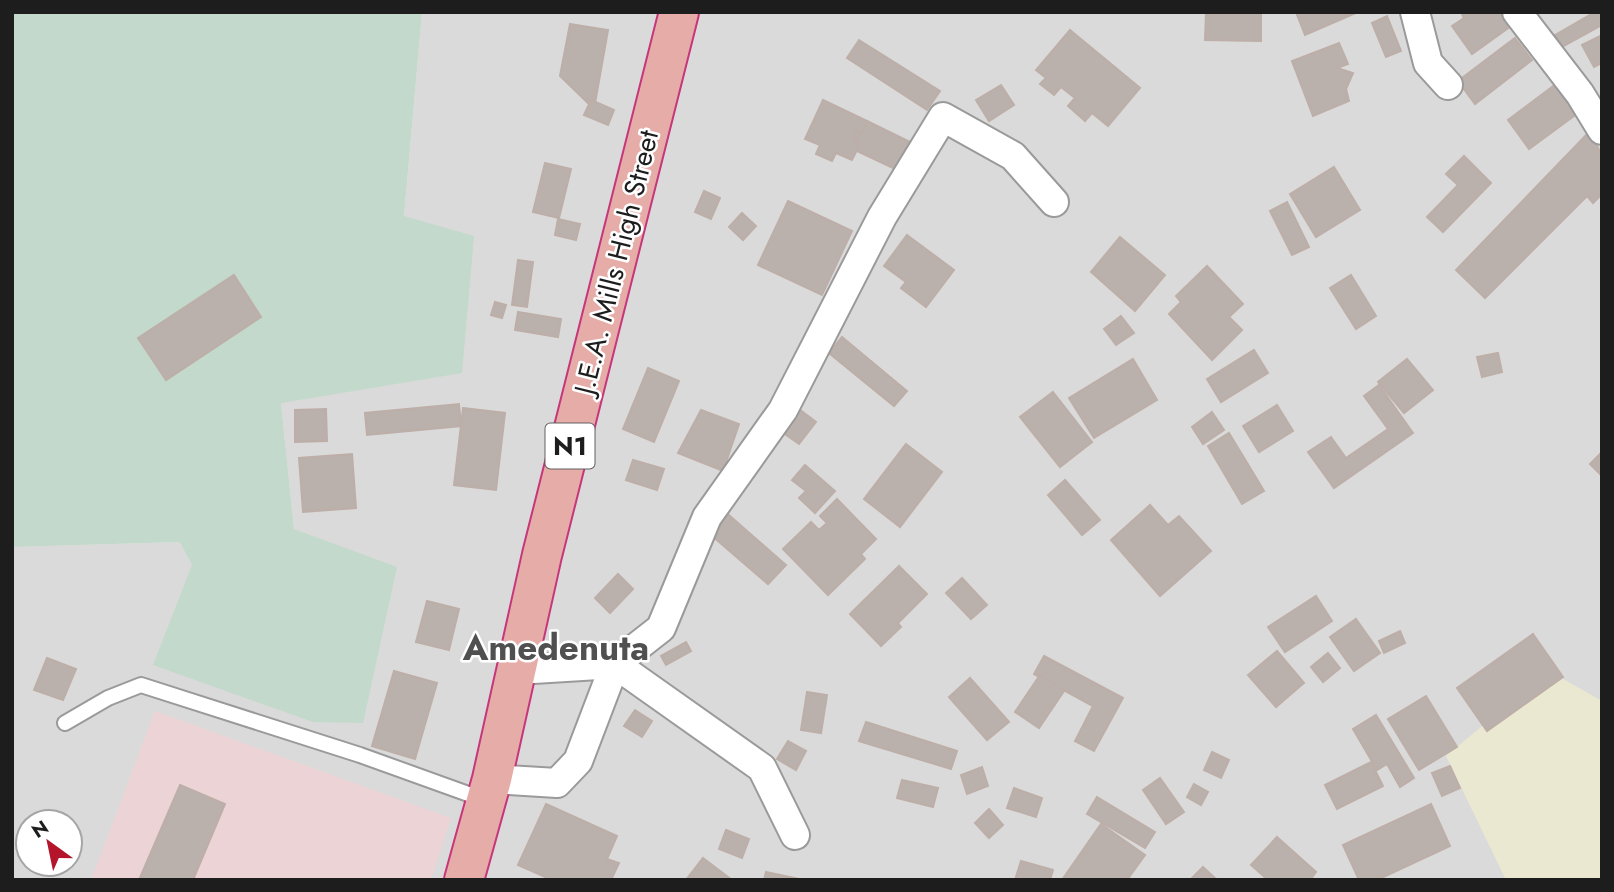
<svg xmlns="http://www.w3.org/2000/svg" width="1614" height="892" font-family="Jost,sans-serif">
  <rect width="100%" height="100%" fill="#ede8e3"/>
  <path fill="#dadada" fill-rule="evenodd" d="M422,12H1602V880H12V547L181,542L192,565L397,568L294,529L281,403L404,217ZM28,822H70V864H28Z"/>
  <path fill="#ecd4d6" d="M155,711L451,818L431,880H91Z"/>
  <path fill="#eae8d0" d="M1549,671L1602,701V880H1506L1446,756Z"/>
  <path fill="#c2d9cb" d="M12,12H422L404,216L474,236L462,373L281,403L294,529L397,567L363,723L313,722L153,665L192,565L180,542L12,547Z"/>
  <g fill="#bab1ad" stroke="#bdaea7" stroke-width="2">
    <path d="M1206,12H1261V41L1205,40Z"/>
    <path d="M1296,12H1358L1305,35Z"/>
    <path d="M1461,12H1511L1518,21L1472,54L1452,26L1464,18Z"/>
    <path d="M1595,12H1602V25L1562,47L1555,35Z"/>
    <path d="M1387,16L1401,51L1386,57L1372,23Z"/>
    <path d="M570,24L608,30L594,109L560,76Z"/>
    <path d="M1070,30L1140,88L1108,126L1092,113L1085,121L1068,106L1075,98L1061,87L1054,95L1040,84L1046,78L1036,70Z"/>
    <path d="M1602,35V63L1594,67L1582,45Z"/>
    <path d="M1515,38L1532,60L1475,104L1458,81Z"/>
    <path d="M859,40L940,91L927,110L847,58Z"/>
    <path d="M1339,43L1348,64L1337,68L1353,73L1346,89L1349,101L1313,116L1292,61Z"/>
    <path d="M1556,84L1578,113L1529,149L1508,120Z"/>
    <path d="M1001,85L1014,105L989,121L976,100Z"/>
    <path d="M591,100L614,110L608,125L584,115Z"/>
    <path d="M823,100L867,121L861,134L856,131L853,138L861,142L852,160L836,153L832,161L816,154L820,145L805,139Z"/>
    <path d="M867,121L910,142L897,170L857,151L861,142L853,138L856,131L861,134Z"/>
    <path d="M1590,131L1602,156V194L1593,203L1587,196L1485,298L1456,270Z"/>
    <path d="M1464,156L1491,183L1443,232L1427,217L1458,185L1446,174Z"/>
    <path d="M545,163L571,169L559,218L533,212Z"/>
    <path d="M1334,167L1360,210L1316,237L1290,194Z"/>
    <path d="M704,191L720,198L711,219L695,212Z"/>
    <path d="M788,201L852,231L822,295L758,265Z"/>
    <path d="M1287,202L1309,247L1292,255L1270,211Z"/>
    <path d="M742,213L756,226L743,240L729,227Z"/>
    <path d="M558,219L580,224L576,240L555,235Z"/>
    <path d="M907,235L954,270L926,307L901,288L906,282L884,266Z"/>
    <path d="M1120,237L1165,275L1135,311L1091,272Z"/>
    <path d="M518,260L533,262L527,307L512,305Z"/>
    <path d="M1207,266L1243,304L1229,317L1242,330L1212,360L1169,314L1181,302L1176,296Z"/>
    <path d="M234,275L261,317L166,380L138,338Z"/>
    <path d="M1351,275L1376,316L1356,329L1330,288Z"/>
    <path d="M495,302L506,305L502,318L491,315Z"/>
    <path d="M518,312L561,319L558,337L515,330Z"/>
    <path d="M1121,316L1134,333L1116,345L1104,329Z"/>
    <path d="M842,337L907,391L894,406L829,353Z"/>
    <path d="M1254,350L1268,373L1221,402L1207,379Z"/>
    <path d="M1498,353L1502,372L1482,377L1477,357Z"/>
    <path d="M1133,359L1157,400L1094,438L1069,398Z"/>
    <path d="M1407,359L1433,390L1404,413L1378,382Z"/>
    <path d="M648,368L679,381L654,442L623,429Z"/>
    <path d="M1379,385L1413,433L1334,488L1308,452L1331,437L1346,458L1388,429L1364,396Z"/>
    <path d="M1053,392L1092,442L1060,467L1020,417Z"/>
    <path d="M459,404L461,426L367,435L365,413Z"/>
    <path d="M1277,405L1293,431L1259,452L1243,426Z"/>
    <path d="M463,408L505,413L496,490L454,485Z"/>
    <path d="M326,409L327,441L295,442V410Z"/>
    <path d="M799,409L816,422L799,444L782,432Z"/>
    <path d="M701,410L739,424L723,471L678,453Z"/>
    <path d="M1212,412L1224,430L1203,444L1192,427Z"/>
    <path d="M1229,433L1264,491L1242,504L1208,446Z"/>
    <path d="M906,444L942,472L900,527L864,499Z"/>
    <path d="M1602,452V476L1590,464Z"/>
    <path d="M352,454L356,508L303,512L299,458Z"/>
    <path d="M633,460L664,469L657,490L626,480Z"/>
    <path d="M805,465L835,491L815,513L799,498L806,491L792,480Z"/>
    <path d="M1065,480L1100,520L1082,535L1048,495Z"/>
    <path d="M837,499L876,539L861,554L865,559L828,595L783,549L811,522L819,530L827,523L820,516Z"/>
    <path d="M1150,505L1168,525L1179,516L1211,551L1160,596L1111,540Z"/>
    <path d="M722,509L786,565L768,584L704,529Z"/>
    <path d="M899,566L927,594L898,623L901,627L881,646L850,614Z"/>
    <path d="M618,574L633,589L610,613L595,598Z"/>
    <path d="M962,578L987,605L971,619L946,593Z"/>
    <path d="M1316,596L1332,621L1285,652L1268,627Z"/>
    <path d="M427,601L459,609L449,650L416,642Z"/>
    <path d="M1356,619L1380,653L1354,671L1330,637Z"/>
    <path d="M1400,631L1405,643L1384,653L1379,641Z"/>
    <path d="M1533,634L1563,677L1487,731L1457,688Z"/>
    <path d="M686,642L691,651L666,665L661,656Z"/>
    <path d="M1277,651L1304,683L1276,707L1248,675Z"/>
    <path d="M1328,653L1340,668L1323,682L1311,667Z"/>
    <path d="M1044,656L1123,698L1094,751L1075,741L1093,706L1034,674Z"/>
    <path d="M47,658L76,669L63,700L34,690Z"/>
    <path d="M394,671L437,683L415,759L372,746Z"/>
    <path d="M1040,675L1064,691L1039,728L1015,712Z"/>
    <path d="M970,678L1009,722L987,740L949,697Z"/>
    <path d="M807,692L827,695L821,733L801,730Z"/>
    <path d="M1426,696L1457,747L1419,770L1388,719Z"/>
    <path d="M635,710L652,721L642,737L624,726Z"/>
    <path d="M1376,715L1414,778L1400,787L1387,764L1377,770L1353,729Z"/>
    <path d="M866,722L957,751L951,769L859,741Z"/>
    <path d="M788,741L806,751L796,770L777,759Z"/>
    <path d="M1212,752L1229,760L1221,778L1204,770Z"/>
    <path d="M1371,762L1383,786L1337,809L1325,785Z"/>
    <path d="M1450,766L1460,788L1442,796L1432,773Z"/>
    <path d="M982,767L988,786L967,794L961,775Z"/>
    <path d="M1160,778L1184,812L1166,824L1143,790Z"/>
    <path d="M902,780L938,788L933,807L897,798Z"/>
    <path d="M1194,784L1208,792L1201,805L1187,797Z"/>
    <path d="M180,785L225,804L193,880H139Z"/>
    <path d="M1014,788L1042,798L1036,817L1007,808Z"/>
    <path d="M1097,797L1155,832L1145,848L1087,814Z"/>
    <path d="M546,804L617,836L607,859L619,863L611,880H552L518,865Z"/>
    <path d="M1431,804L1450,846L1377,880H1359L1343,845Z"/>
    <path d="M989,809L1003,825L989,838L975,823Z"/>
    <path d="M1101,824L1145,855L1127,880H1062Z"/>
    <path d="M726,830L749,839L742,858L719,849Z"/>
    <path d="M1277,837L1316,872L1310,880H1268L1251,865Z"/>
    <path d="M703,858L732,880H686Z"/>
    <path d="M1021,861L1053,870L1050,880H1015Z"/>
    <path d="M1203,867L1217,880H1190Z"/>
    <path d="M766,872L804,880H764Z"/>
  </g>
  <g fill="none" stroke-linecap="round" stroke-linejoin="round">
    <defs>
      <path id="service" d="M65,723L108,698L141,685L360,755L485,800"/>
      <g id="minor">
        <path d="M1415,12L1428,63L1448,85"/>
        <path d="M1517,12L1580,94L1602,130"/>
        <path d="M517,670L615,664L661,628L707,517L783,410L882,217L943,117L1013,156L1054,202"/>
        <path d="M492,779L557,783L578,761L615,664L762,768L795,835"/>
      </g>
      <path id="trunk" d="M464,880L492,779L542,555L679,12"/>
    </defs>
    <use href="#service" stroke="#9a9a9a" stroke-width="18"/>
    <use href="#minor" stroke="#9a9a9a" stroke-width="32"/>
    <use href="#trunk" stroke="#c5367b" stroke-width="42"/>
    <use href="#service" stroke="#fff" stroke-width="14"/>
    <use href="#minor" stroke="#fff" stroke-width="28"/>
    <use href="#trunk" stroke="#e6aca8" stroke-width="38"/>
  </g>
  <g text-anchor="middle" stroke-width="5" stroke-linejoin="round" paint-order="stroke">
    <rect fill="#fff" stroke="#616161" stroke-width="2" x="545.5" y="423.5" width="49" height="45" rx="5"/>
    <g font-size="26" font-weight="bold" fill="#1d1d1d">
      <text x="570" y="455">N1</text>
    </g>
    <g font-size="28" fill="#1d1d1d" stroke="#fff">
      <text transform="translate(616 262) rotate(-76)" y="10">J.E.A. Mills High Street</text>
    </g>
    <g font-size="35" font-weight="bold" fill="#505050" stroke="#fff">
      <text x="556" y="660">Amedenuta</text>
    </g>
  </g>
  <rect width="1614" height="892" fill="none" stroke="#1d1d1d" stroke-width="28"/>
  <g transform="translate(49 843) rotate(327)"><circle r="33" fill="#ffffff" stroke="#a5a5a5" stroke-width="2"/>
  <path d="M0-5L12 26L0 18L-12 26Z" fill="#b4152b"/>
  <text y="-10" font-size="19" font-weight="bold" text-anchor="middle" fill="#1d1d1d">N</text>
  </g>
</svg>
